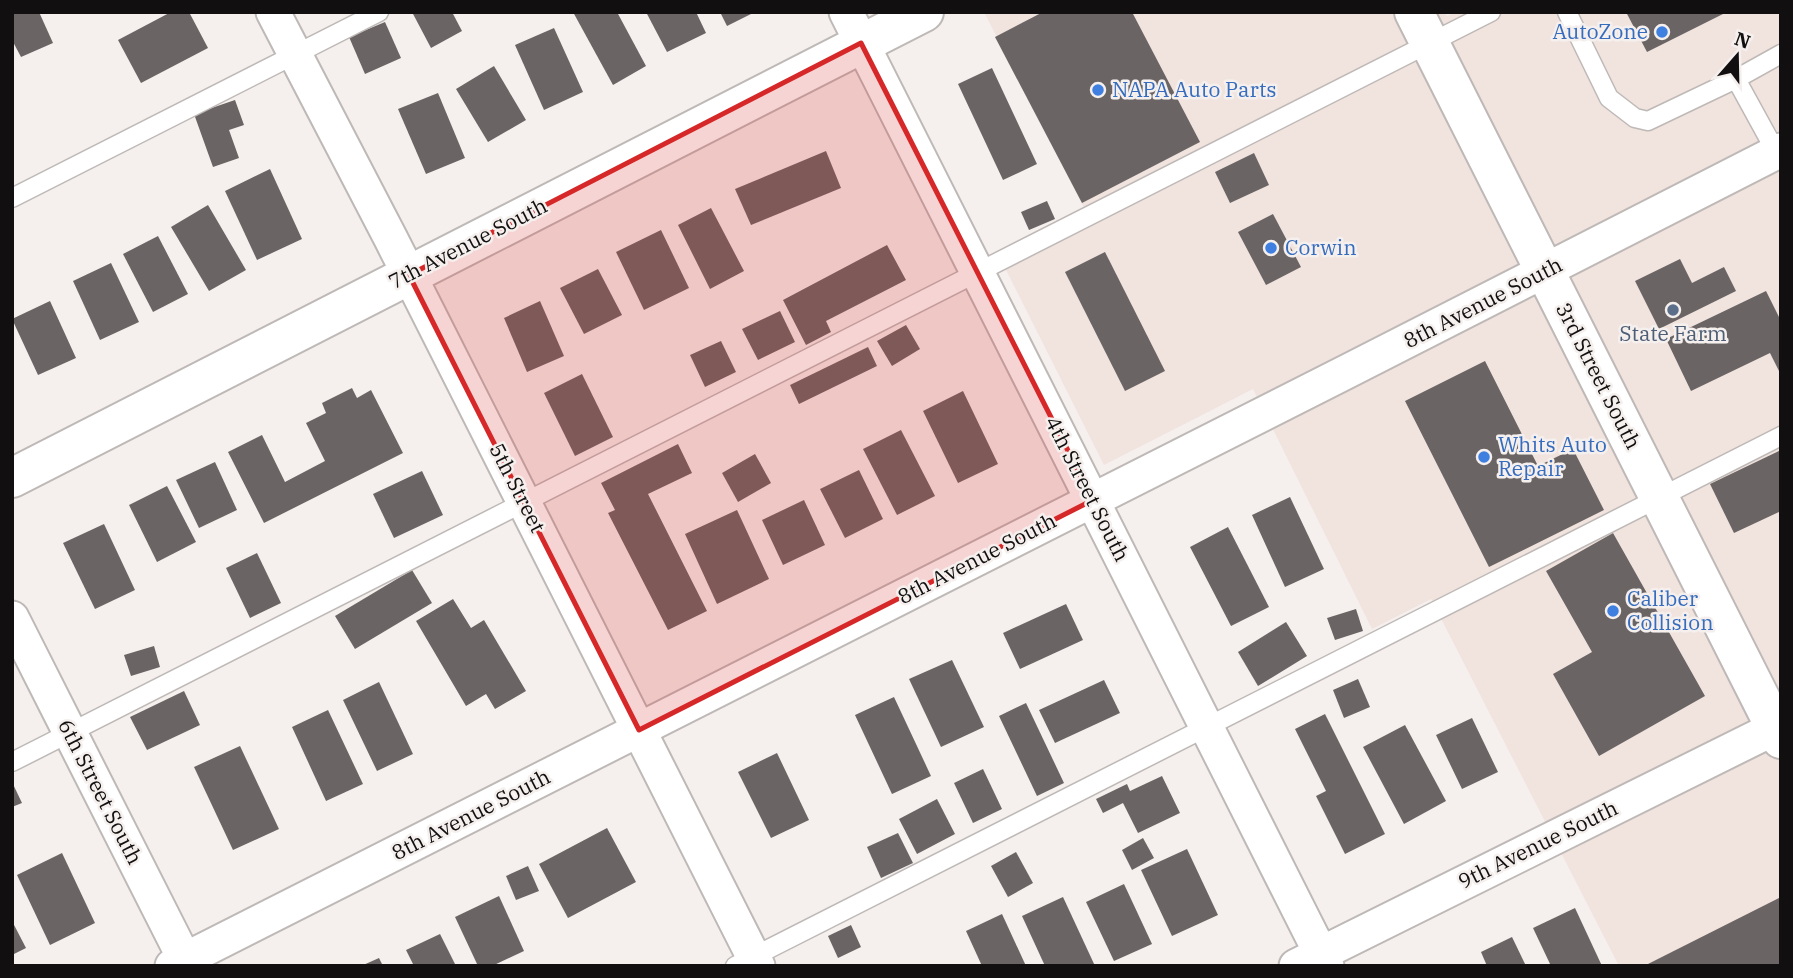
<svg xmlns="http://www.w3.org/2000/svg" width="1793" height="978" font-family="'IBM Plex Serif',serif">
  <rect width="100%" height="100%" fill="#f5f0ee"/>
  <path fill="#f1e3de" d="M984,12H1445L1447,16L1456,12H1781V966H1619L1431,599L1372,629L1253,389L1104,465L997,252L1084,208Z"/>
  <g fill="#6a6564">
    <path d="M12,12H39L53,43L21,57L12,40Z"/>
    <path d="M171,12H189L208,48L141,83L118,40Z"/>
    <path d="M412,12H452L462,31L431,48Z"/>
    <path d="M573,12H617L646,66L613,85Z"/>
    <path d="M646,12H696L706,33L667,52Z"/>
    <path d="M720,12H755L727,26Z"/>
    <path d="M1043,12H1132L1200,142L1082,203L995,37Z"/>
    <path d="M1626,12H1727L1647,52Z"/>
    <path d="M385,22L401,58L365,74L349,37Z"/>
    <path d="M554,28L583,92L544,110L515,45Z"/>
    <path d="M494,66L526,120L488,142L456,89Z"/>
    <path d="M992,68L1037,164L1003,180L958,84Z"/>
    <path d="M438,93L465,158L426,174L398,109Z"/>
    <path d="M235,100L244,125L229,130L239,158L213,167L194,114Z"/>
    <path d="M826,151L841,188L751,225L735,189Z"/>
    <path d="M1254,153L1269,185L1230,203L1215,172Z"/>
    <path d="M270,169L302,239L257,260L225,191Z"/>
    <path d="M1047,201L1055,219L1029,230L1021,212Z"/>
    <path d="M208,205L246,270L209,291L171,227Z"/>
    <path d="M711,208L744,271L710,289L678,225Z"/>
    <path d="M1273,214L1301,267L1266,285L1238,232Z"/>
    <path d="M661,230L689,288L644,310L616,252Z"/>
    <path d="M158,236L188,294L153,312L123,254Z"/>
    <path d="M887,245L906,280L826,321L831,332L806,345L783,300Z"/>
    <path d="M1105,252L1165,371L1125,391L1065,272Z"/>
    <path d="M1680,259L1692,283L1724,267L1736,291L1659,329L1635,281Z"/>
    <path d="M111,263L139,322L100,340L73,281Z"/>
    <path d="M598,269L622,315L584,334L560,288Z"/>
    <path d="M1766,291L1781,321V375L1770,353L1691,391L1666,339Z"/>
    <path d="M50,301L76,358L38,375L12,319Z"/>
    <path d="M540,301L564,356L527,372L504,318Z"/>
    <path d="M780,311L795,342L758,360L742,329Z"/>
    <path d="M906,325L920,349L892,366L877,341Z"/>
    <path d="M721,341L736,372L705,387L690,355Z"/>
    <path d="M868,347L877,366L799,404L790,385Z"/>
    <path d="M1485,361L1538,466L1573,449L1604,510L1489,567L1405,401Z"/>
    <path d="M582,374L613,437L575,456L544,393Z"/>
    <path d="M352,388L357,398L371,390L403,453L264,523L228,452L262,435L285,482L325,461L306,423L326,413L322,403Z"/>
    <path d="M963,391L998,464L958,483L923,411Z"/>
    <path d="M901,430L935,496L897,515L863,449Z"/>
    <path d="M678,444L692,473L648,494L707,611L668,630L608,513L615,510L601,483Z"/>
    <path d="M1781,450V511L1734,533L1710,484Z"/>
    <path d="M755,454L771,483L738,502L722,473Z"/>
    <path d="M215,462L237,510L199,528L176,480Z"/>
    <path d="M859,470L883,519L845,538L820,489Z"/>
    <path d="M422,471L443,515L394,538L373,494Z"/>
    <path d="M167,486L196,542L157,562L129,505Z"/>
    <path d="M1290,497L1324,569L1285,587L1252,515Z"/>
    <path d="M804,500L825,545L783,565L762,520Z"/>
    <path d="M737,510L769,579L717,604L685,534Z"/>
    <path d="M104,524L135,590L95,609L63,543Z"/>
    <path d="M1228,527L1269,607L1231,626L1190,547Z"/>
    <path d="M1613,533L1705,696L1599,756L1553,674L1592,652L1546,571Z"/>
    <path d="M257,553L281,603L250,618L226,568Z"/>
    <path d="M412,570L432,603L355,649L335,616Z"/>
    <path d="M453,599L471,628L484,620L526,691L495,709L486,694L466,706L416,621Z"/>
    <path d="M1066,604L1083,640L1020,669L1003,633Z"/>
    <path d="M1356,609L1363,631L1335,640L1327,618Z"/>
    <path d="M1286,622L1307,656L1258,686L1238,652Z"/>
    <path d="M154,646L160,667L131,676L124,655Z"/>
    <path d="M952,660L984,727L941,747L909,679Z"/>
    <path d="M1358,679L1370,707L1344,718L1333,690Z"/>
    <path d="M1104,680L1120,713L1055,743L1039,710Z"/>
    <path d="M379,682L413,754L377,771L343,700Z"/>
    <path d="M184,691L200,725L147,750L130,717Z"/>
    <path d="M894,697L931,776L892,794L855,715Z"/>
    <path d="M1026,703L1064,783L1037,796L999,716Z"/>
    <path d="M328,710L363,784L326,801L292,727Z"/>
    <path d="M1325,714L1385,834L1345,854L1316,796L1326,791L1295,729Z"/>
    <path d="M1472,718L1498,772L1462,789L1436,735Z"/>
    <path d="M1405,725L1446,801L1404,824L1363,747Z"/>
    <path d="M240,746L279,829L233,850L194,767Z"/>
    <path d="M777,753L809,820L771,838L738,772Z"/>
    <path d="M983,769L1002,809L973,823L954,783Z"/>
    <path d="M1162,776L1180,813L1138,833L1123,803L1103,813L1096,799L1127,784L1130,791Z"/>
    <path d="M12,782L22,803L12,807Z"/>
    <path d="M937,799L955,834L917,854L899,819Z"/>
    <path d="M607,828L636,882L568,918L539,864Z"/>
    <path d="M898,833L913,863L881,878L867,847Z"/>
    <path d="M1143,838L1154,858L1132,870L1122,850Z"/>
    <path d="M1187,849L1218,915L1172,936L1141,870Z"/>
    <path d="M1016,852L1033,883L1008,897L991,866Z"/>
    <path d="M62,853L95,923L50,945L17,875Z"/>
    <path d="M528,866L539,891L516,900L506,876Z"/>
    <path d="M1124,884L1152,944L1114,961L1086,902Z"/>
    <path d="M499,896L524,951L492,966H478L455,917Z"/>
    <path d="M1063,897L1095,966H1045L1022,916Z"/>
    <path d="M1781,897V966H1644Z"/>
    <path d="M1575,908L1602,966H1551L1533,928Z"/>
    <path d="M1002,914L1026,966H982L966,931Z"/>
    <path d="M12,921L26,948L12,955Z"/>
    <path d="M851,925L861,947L838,958L828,936Z"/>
    <path d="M440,934L456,966H414L406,950Z"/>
    <path d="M1512,937L1526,966H1487L1481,952Z"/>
    <path d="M379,958L383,966H361Z"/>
  </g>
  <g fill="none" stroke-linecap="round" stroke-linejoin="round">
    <defs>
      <g id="lane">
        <path d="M1567,12L1609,98L1635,118L1648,121L1736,79"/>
        <path d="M1776,152L1736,79L1781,54"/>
        <path d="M12,198L379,12"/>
        <path d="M12,762L1491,12"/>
        <path d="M735,966L1781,436"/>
      </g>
      <g id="street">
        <path d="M273,12L391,239L758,966"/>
        <path d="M846,12L1327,966"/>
        <path d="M12,618L188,966"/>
        <path d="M172,966L1348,371L1781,150"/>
        <path d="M1296,966L1781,725"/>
      </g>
      <path id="secondary" d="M12,478L924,12"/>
      <path id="primary" d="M1414,12L1781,739"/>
    </defs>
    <use href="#lane" stroke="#beb9b7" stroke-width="21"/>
    <use href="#street" stroke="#beb9b7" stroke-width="37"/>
    <use href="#secondary" stroke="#beb9b7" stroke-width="42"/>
    <use href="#primary" stroke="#beb9b7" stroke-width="42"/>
    <use href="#lane" stroke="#fff" stroke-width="18"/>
    <use href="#street" stroke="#fff" stroke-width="33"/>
    <use href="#secondary" stroke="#fff" stroke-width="38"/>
    <use href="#primary" stroke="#fff" stroke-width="38"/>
  </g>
  <path fill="#d62828" fill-opacity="0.2" stroke="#d62828" stroke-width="5" stroke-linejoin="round" d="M861,43L1093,500L639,730L409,275Z"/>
  <g fill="#3f7fe0" stroke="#f5f0ee" stroke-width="2.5">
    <circle cx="1662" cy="32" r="7"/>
    <circle cx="1098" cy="90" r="7"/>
    <circle cx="1271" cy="248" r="7"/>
    <circle cx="1484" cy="457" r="7"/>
    <circle cx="1613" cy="611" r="7"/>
  </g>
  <circle fill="#5c6f8a" stroke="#f5f0ee" stroke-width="2.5" cx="1673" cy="310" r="7"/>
  <g text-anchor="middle" stroke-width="5" stroke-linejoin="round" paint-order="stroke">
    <g font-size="21" fill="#366cbe" stroke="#f5f0ee" text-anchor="start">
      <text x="1648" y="39" text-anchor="end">AutoZone</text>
      <text x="1112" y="97">NAPA Auto Parts</text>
      <text x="1285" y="255">Corwin</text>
      <text x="1498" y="452">Whits Auto<tspan x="1498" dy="24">Repair</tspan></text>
      <text x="1627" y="606">Caliber<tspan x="1627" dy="24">Collision</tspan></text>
    </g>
    <g font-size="21" fill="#110f0f" stroke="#f5f0ee">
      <text transform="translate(468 244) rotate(-27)" y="7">7th Avenue South</text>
      <text transform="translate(1483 303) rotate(-27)" y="7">8th Avenue South</text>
      <text transform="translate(1598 376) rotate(63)" y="7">3rd Street South</text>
      <text transform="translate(517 488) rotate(63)" y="7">5th Street</text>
      <text transform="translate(1087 489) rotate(63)" y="7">4th Street South</text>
      <text transform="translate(977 559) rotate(-27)" y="7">8th Avenue South</text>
      <text transform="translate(100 792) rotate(63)" y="7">6th Street South</text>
      <text transform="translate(471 815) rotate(-27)" y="7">8th Avenue South</text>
      <text transform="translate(1538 845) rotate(-26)" y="7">9th Avenue South</text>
    </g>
    <g font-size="21" fill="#4e5e75" stroke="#f5f0ee">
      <text x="1673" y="341">State Farm</text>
    </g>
  </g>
  <rect width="1793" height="978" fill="none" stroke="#110f0f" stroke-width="28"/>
  <g transform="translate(1737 56) rotate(20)" stroke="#f5f0ee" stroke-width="5" paint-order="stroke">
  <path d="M0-5L12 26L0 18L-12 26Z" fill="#110f0f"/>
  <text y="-10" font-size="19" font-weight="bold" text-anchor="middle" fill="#110f0f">N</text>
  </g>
</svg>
